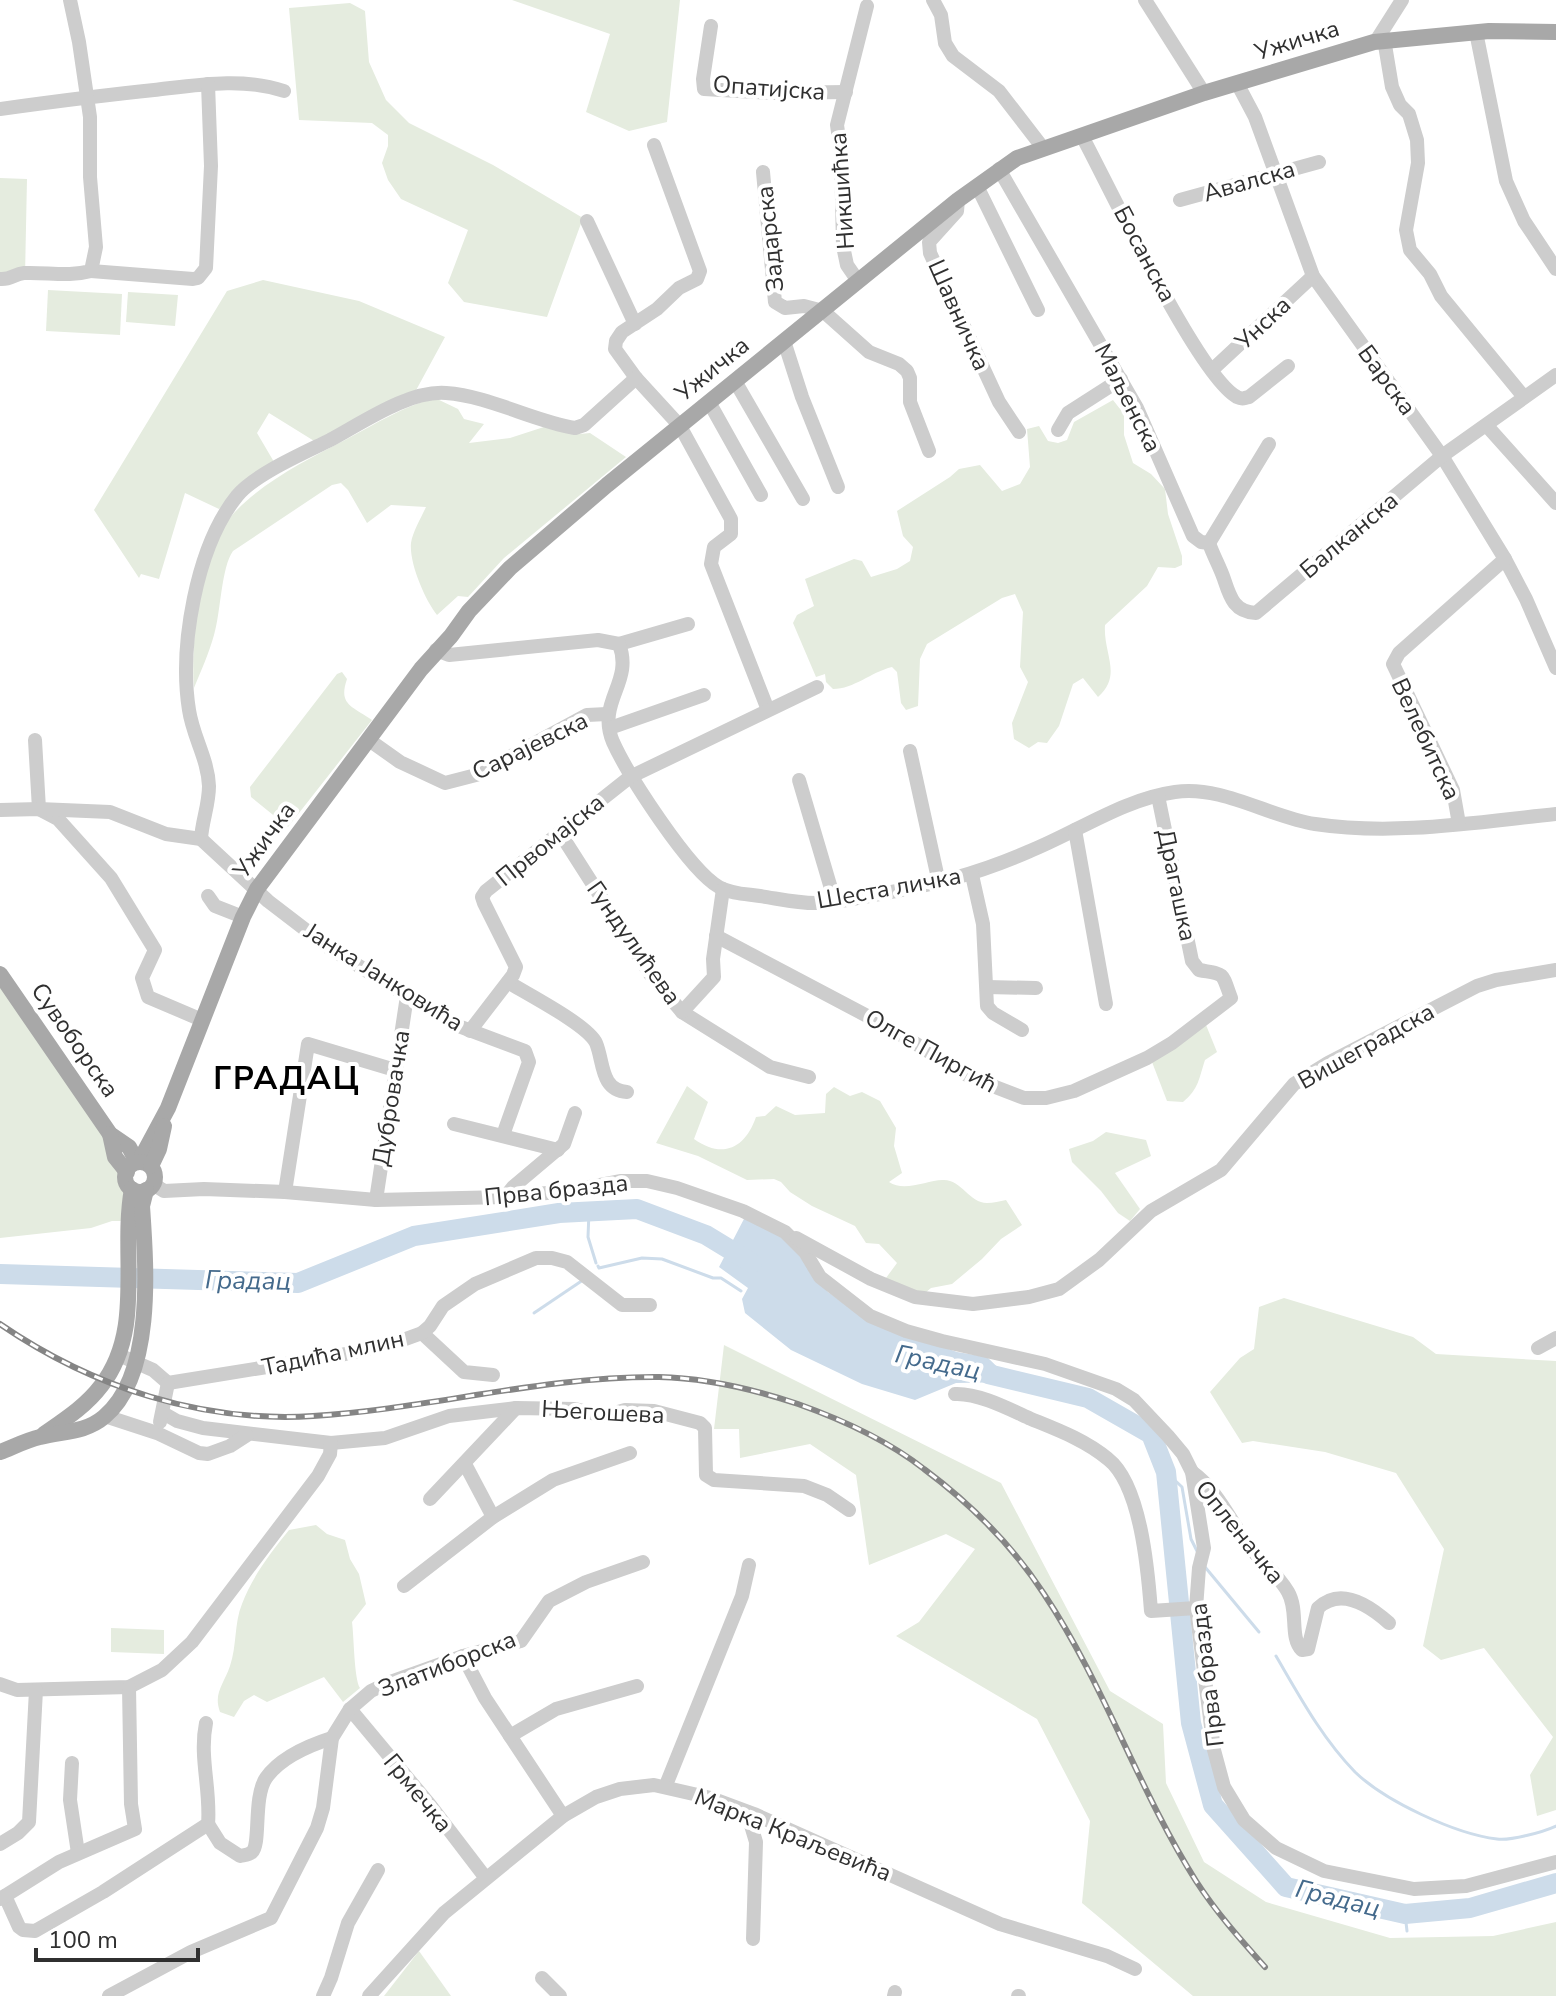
<svg xmlns="http://www.w3.org/2000/svg" width="1556" height="1996" font-family="'Nunito Sans',sans-serif">
  <rect width="100%" height="100%" fill="#fff"/>
  <g fill="#e5ecdf">
    <path d="M512,0H680L667,122L629,131L586,112L610,34Z"/>
    <path d="M350,3L365,11L369,62L386,100L409,123L493,165L583,218L547,317L464,302L448,283L468,230L401,199L388,180L382,163L388,146V135L372,123L299,120L289,8Z"/>
    <path d="M0,178L27,179L25,276L0,273Z"/>
    <path d="M263,280L359,301L445,337L414,394L319,444L269,413L257,433L277,467L219,509L185,493L159,579L141,574L139,578L94,510L227,291Z"/>
    <path d="M48,290L122,294L120,335L46,331Z"/>
    <path d="M128,292L178,295L175,326L126,322Z"/>
    <path d="M435,398L458,409L464,419L484,424L469,443L510,438L547,426L580,434L590,433L626,457L504,558L468,597L458,596L437,615C425,600 409,563 411,543C413,531 421,518 426,507L391,505L367,523L348,490L341,483L332,485L233,551C221,568 221,612 214,635C209,653 201,671 194,688C190,641 201,547 234,513C264,481 308,459 347,439C375,424 404,406 435,398Z"/>
    <path d="M1113,400L1124,414V435L1133,463L1151,474L1165,489L1168,514L1182,556V565L1175,568L1158,567L1147,586L1105,625C1103,654 1123,675 1098,697L1083,678L1073,684L1059,726L1047,743L1038,742L1029,748L1014,739L1012,723L1028,682L1020,667L1023,612L1015,594L1002,598L927,644L920,659L918,706L906,710L901,703L897,672L892,667C871,672 854,689 833,689L826,682L825,674L816,677L793,623L797,615L814,606L805,579L854,559L862,561L871,577L897,569L910,561L913,547L903,536L897,511L950,477L959,469L980,465L1002,491L1020,484L1030,467L1027,429L1039,426L1048,441L1058,443L1067,440L1074,422Z"/>
    <path d="M342,672L347,679C338,705 352,706 372,720L288,827L251,797L250,787L337,674Z"/>
    <path d="M0,976L110,1134L128,1185V1221H112L91,1228L0,1238Z"/>
    <path d="M1206,1025L1217,1052L1205,1060C1199,1078 1199,1089 1183,1102L1167,1101L1152,1062Z"/>
    <path d="M687,1086L708,1102L694,1139C722,1159 745,1149 756,1117L765,1116L776,1106L795,1115L825,1113L826,1094L834,1087L850,1096L862,1092L880,1101L896,1128L894,1146L902,1173L889,1182C905,1193 929,1179 944,1180C961,1180 970,1203 987,1203C993,1203 1000,1201 1006,1200L1022,1225L1001,1239L982,1259L952,1284L931,1288L925,1293L907,1289L886,1278L897,1263L879,1244L866,1243L855,1226L812,1206L790,1192L781,1182L774,1179L747,1180L698,1156L656,1143Z"/>
    <path d="M1106,1132L1146,1140L1151,1156L1115,1173L1140,1209L1130,1221L1118,1213L1101,1191L1072,1162L1069,1149L1093,1141Z"/>
    <path d="M1284,1298L1413,1337L1436,1354L1556,1361V1810L1537,1816L1530,1775L1553,1737L1484,1648L1441,1660L1423,1646L1444,1549L1396,1473L1325,1452L1253,1441L1242,1443L1210,1392L1240,1358L1254,1349L1259,1307Z"/>
    <path d="M724,1345L1001,1483L1110,1691L1163,1724L1166,1783L1204,1862L1266,1902L1390,1938L1493,1936L1556,1922V1996H1193L1082,1903L1090,1821L1037,1719L896,1636L919,1622L975,1549L946,1534L869,1565L856,1475L810,1444L740,1458L739,1429H714Z"/>
    <path d="M316,1525L327,1534L345,1540L350,1559L359,1574L366,1604L352,1622C354,1636 354,1679 360,1688L343,1702L324,1677L267,1702L254,1695L244,1701L234,1717L220,1712C213,1693 224,1684 230,1666C237,1646 234,1623 242,1604C252,1577 271,1552 289,1530Z"/>
    <path d="M111,1628L164,1630V1654L111,1652Z"/>
    <path d="M419,1951L451,1996H383H384Z"/>
  </g>
  <path fill="#cddcea" d="M745,1217L788,1241L828,1292L865,1319L957,1352L987,1357L1013,1382L956,1383L915,1400L862,1384L791,1350L745,1313L742,1299L748,1288L719,1267Z"/>
  <g fill="none" stroke-linecap="round" stroke-linejoin="round">
    <g stroke="#cddcea" stroke-width="3">
      <path d="M589,1212L588,1237L596,1263"/>
      <path d="M598,1266L599,1268L642,1258L662,1259L713,1278H721L741,1291"/>
      <path d="M534,1313L583,1280"/>
      <path d="M1166,1472L1182,1487L1191,1539L1198,1553"/>
      <path d="M1205,1567L1259,1632"/>
      <path d="M1276,1656C1300,1697 1322,1738 1355,1772C1385,1801 1455,1834 1497,1839C1510,1841 1543,1832 1556,1826"/>
      <path d="M1405,1914L1407,1931"/>
    </g>
    <g stroke="#cddcea" stroke-width="20">
      <path d="M0,1274L298,1283L414,1236L559,1213L637,1209L706,1235L752,1263"/>
      <path d="M988,1374L1088,1398L1151,1434L1166,1472L1191,1723L1213,1805L1286,1887L1405,1914L1470,1908L1556,1883"/>
    </g>
    <g stroke="#cdcdcd" stroke-width="14">
      <path d="M933,0L941,15L945,43L953,56L999,91L1043,148"/>
      <path d="M1145,0L1204,93"/>
      <path d="M711,26L703,79L704,89L774,93L846,92"/>
      <path d="M1476,32L1506,181L1524,221L1556,269"/>
      <path d="M1384,39L1392,87L1400,105L1409,114L1417,140L1418,163L1406,230L1410,250L1430,274L1441,296L1524,397"/>
      <path d="M1376,41L1402,0"/>
      <path d="M1237,83L1255,117L1313,276L1442,456L1505,559L1526,599L1556,668"/>
      <path d="M0,109C51,102 103,95 154,90C197,85 243,77 284,91"/>
      <path d="M1082,136C1108,184 1198,376 1237,397C1243,400 1243,398 1249,397L1288,366"/>
      <path d="M654,145L700,271L697,279L679,288L657,309L622,332L616,341L615,349L636,378L680,426L731,519V534L714,547L711,564L768,710"/>
      <path d="M999,169L1137,408L1193,536L1201,542L1209,543C1213,555 1220,567 1224,579C1230,597 1234,612 1256,613L1442,456L1556,375"/>
      <path d="M763,172L775,302L785,308L804,306L823,311L869,352L899,364L907,371L910,378V402L929,451"/>
      <path d="M977,186L1038,310"/>
      <path d="M958,200L957,211L929,242L930,253L999,402L1019,432"/>
      <path d="M1180,200L1319,162"/>
      <path d="M587,221L635,324"/>
      <path d="M91,271L193,279L198,278L206,268L211,166L208,84"/>
      <path d="M0,279C11,280 14,274 24,273C47,272 69,277 91,271L96,247L90,177V117L79,42L70,0"/>
      <path d="M858,281L847,265L843,246L841,153L837,125L867,6"/>
      <path d="M784,341L802,397L838,487"/>
      <path d="M1212,370L1313,276"/>
      <path d="M735,381L803,499"/>
      <path d="M709,402L761,495"/>
      <path d="M1487,426L1556,503"/>
      <path d="M1058,430L1068,413L1121,379"/>
      <path d="M1209,543L1269,444"/>
      <path d="M619,644L688,624"/>
      <path d="M436,650L449,655L598,640L619,644C634,683 596,701 613,742C628,775 689,870 719,887C731,894 747,894 760,896C780,899 800,904 820,903C838,903 856,898 874,895C933,885 975,875 1030,851C1077,832 1124,799 1175,792C1223,785 1269,817 1315,824C1395,836 1477,822 1556,814"/>
      <path d="M610,728L704,695"/>
      <path d="M35,740L39,809L58,819L111,878L155,950L142,978L148,997L202,1020"/>
      <path d="M369,740L400,762L445,783L476,775L587,715L607,714"/>
      <path d="M910,751L939,883"/>
      <path d="M799,780L835,902"/>
      <path d="M0,810L39,809L110,812L166,834L201,839L268,901L328,947L453,1024L525,1051L529,1062L503,1135"/>
      <path d="M1459,824L1453,790L1393,664L1399,653L1505,559"/>
      <path d="M1075,830L1106,1004"/>
      <path d="M560,833L650,974L682,1012L770,1067L809,1077"/>
      <path d="M201,839C202,821 209,805 209,786C208,759 193,737 189,710C179,647 196,547 237,496C255,474 304,453 330,440C362,423 409,390 446,393C489,396 533,421 575,428L584,425L636,378"/>
      <path d="M972,875L983,924L987,1006L993,1013L1022,1030"/>
      <path d="M208,896L215,906L243,917"/>
      <path d="M716,936L890,1028L972,1078L1024,1098H1046L1074,1091L1147,1058L1172,1043L1231,998C1221,971 1226,975 1199,970L1192,961L1158,796"/>
      <path d="M508,982C527,994 588,1025 596,1043C604,1062 600,1090 627,1092"/>
      <path d="M987,987L1036,988"/>
      <path d="M682,1012L714,977L713,959L723,889"/>
      <path d="M470,1031L513,975L516,967L484,903L482,897L486,891L630,777L817,687"/>
      <path d="M454,1124L558,1150"/>
      <path d="M153,1184L164,1191L204,1189L285,1192L376,1200L505,1197L568,1191L620,1181H647L677,1188L743,1211L785,1232L805,1252L820,1277L870,1316L906,1331L942,1341L1045,1364L1116,1389L1134,1400L1168,1436L1183,1454L1192,1472L1204,1548L1199,1568L1196,1608L1214,1750L1224,1787L1244,1820L1276,1848L1324,1871L1414,1889L1466,1886L1556,1862"/>
      <path d="M285,1192L308,1044L395,1070"/>
      <path d="M505,1197L513,1187L564,1144L575,1113"/>
      <path d="M376,1200L407,996"/>
      <path d="M796,1238L871,1279L915,1297L973,1304L1029,1297L1059,1289L1099,1260L1151,1211L1221,1170L1294,1084L1328,1063L1477,986L1496,980L1556,970"/>
      <path d="M422,1333L464,1372L493,1375"/>
      <path d="M1538,1348L1556,1338"/>
      <path d="M119,1355L153,1370L168,1383"/>
      <path d="M168,1383L341,1355L400,1341L422,1333L430,1326L443,1306L475,1284L536,1258H552L567,1262L622,1305H650"/>
      <path d="M955,1394C979,1393 1009,1409 1031,1419C1058,1430 1085,1440 1108,1459C1141,1485 1148,1571 1151,1611L1196,1608"/>
      <path d="M163,1413L177,1421L203,1428L331,1443L385,1438L449,1416L516,1408L575,1409L604,1416L625,1410L654,1411L700,1423L705,1428L706,1475L714,1480L804,1486L827,1495L849,1510"/>
      <path d="M105,1416L157,1433L199,1453L208,1454L230,1446L247,1435"/>
      <path d="M160,1422L168,1383"/>
      <path d="M465,1464L493,1517"/>
      <path d="M1192,1472C1219,1491 1232,1525 1252,1550C1264,1564 1279,1576 1288,1592C1299,1611 1289,1637 1302,1650L1308,1649L1318,1608C1341,1586 1370,1606 1389,1623"/>
      <path d="M430,1499L516,1408"/>
      <path d="M404,1586L493,1517L553,1480L630,1453"/>
      <path d="M463,1656L485,1698L563,1816"/>
      <path d="M0,1684L17,1690L129,1687L162,1670L192,1642L318,1476L330,1454L331,1443"/>
      <path d="M350,1709L430,1805L485,1877"/>
      <path d="M510,1736L556,1709L637,1686"/>
      <path d="M72,1763L70,1800L78,1853"/>
      <path d="M666,1785L742,1596L749,1565"/>
      <path d="M747,1812L756,1842L753,1939"/>
      <path d="M208,1824L220,1843L240,1856C244,1855 249,1855 252,1852C261,1844 253,1797 266,1778C280,1758 310,1745 332,1738"/>
      <path d="M0,1844L18,1833L29,1822L36,1690"/>
      <path d="M5,1896L19,1927L23,1930L35,1931L103,1892L208,1824C211,1790 199,1757 206,1723"/>
      <path d="M0,1899L59,1862L135,1829L131,1804L129,1687"/>
      <path d="M542,1978L560,1996"/>
      <path d="M109,1996L191,1952L271,1918L317,1828L323,1808L332,1738L350,1709L371,1691L390,1682L463,1656L521,1641L549,1601L586,1582L643,1562"/>
      <path d="M323,1996L331,1978L348,1923L378,1870"/>
      <path d="M369,1996L444,1913L563,1816L596,1797L620,1789L654,1785L711,1798L754,1814L1000,1924L1107,1956L1135,1969"/>
      <path d="M894,1996L895,1992"/>
      <path d="M1018,1996H1019"/>
    </g>
    <g stroke="#a8a8a8" stroke-width="16">
      <path d="M0,974L110,1134L129,1147L137,1162"/>
      <path d="M110,1134L115,1157L127,1172"/>
      <path d="M139,1162L168,1108L243,917L257,889L421,669L451,636L469,611L510,568L607,485L958,200L1017,158L1204,93L1374,42L1489,31L1556,32"/>
      <circle cx="140" cy="1177" r="15"/>
      <path d="M151,1166L159,1149L164,1126"/>
      <path d="M44,1434C64,1420 86,1406 101,1386C145,1330 120,1254 132,1189"/>
      <path d="M0,1452C13,1447 27,1440 40,1437C63,1431 85,1433 104,1417C155,1375 146,1265 142,1206L146,1190"/>
    </g>
    <defs>
      <path id="rail" d="M0,1324C92,1387 201,1423 313,1416C429,1409 542,1376 659,1377C706,1378 753,1389 798,1404C843,1420 887,1440 924,1469C971,1504 1012,1545 1044,1594C1104,1684 1138,1789 1196,1881C1216,1912 1240,1939 1265,1967"/>
    </defs>
    <use href="#rail" stroke="#858585" stroke-width="6"/>
    <use href="#rail" stroke="#fff" stroke-width="3" stroke-dasharray="9" stroke-linecap="butt"/>
  </g>
  <g text-anchor="middle" stroke-width="8" stroke-linejoin="round" paint-order="stroke">
    <g font-size="24" fill="#303030" stroke="#fff">
      <text transform="translate(1297 40) rotate(-17)" y="8">Ужичка</text>
      <text transform="translate(769 88) rotate(4)" y="8">Опатијска</text>
      <text transform="translate(1249 181) rotate(-16)" y="8">Авалска</text>
      <text transform="translate(842 191) rotate(-94)" y="8">Никшићка</text>
      <text transform="translate(770 239) rotate(-96)" y="8">Задарска</text>
      <text transform="translate(1145 254) rotate(62)" y="8">Босанска</text>
      <text transform="translate(959 315) rotate(66)" y="8">Шавничка</text>
      <text transform="translate(1263 323) rotate(-43)" y="8">Унска</text>
      <text transform="translate(712 369) rotate(-39)" y="8">Ужичка</text>
      <text transform="translate(1387 380) rotate(54)" y="8">Барска</text>
      <text transform="translate(1128 398) rotate(63)" y="8">Маљенска</text>
      <text transform="translate(1349 535) rotate(-40)" y="8">Балканска</text>
      <text transform="translate(1426 739) rotate(65)" y="8">Велебитска</text>
      <text transform="translate(530 746) rotate(-26)" y="8">Сарајевска</text>
      <text transform="translate(264 840) rotate(-54)" y="8">Ужичка</text>
      <text transform="translate(550 840) rotate(-39)" y="8">Првомајска</text>
      <text transform="translate(1177 885) rotate(78)" y="8">Драгашка</text>
      <text transform="translate(889 888) rotate(-10)" y="8">Шеста личка</text>
      <text transform="translate(634 943) rotate(55)" y="8">Гундулићева</text>
      <text transform="translate(384 977) rotate(32)" y="8">Јанка Јанковића</text>
      <text transform="translate(75 1040) rotate(55)" y="8">Сувоборска</text>
      <text transform="translate(1366 1046) rotate(-29)" y="8">Вишеградска</text>
      <text transform="translate(931 1051) rotate(29)" y="8">Олге Пиргић</text>
      <text transform="translate(391 1098) rotate(-81)" y="8">Дубровачка</text>
      <text transform="translate(556 1190) rotate(-6)" y="8">Прва бразда</text>
      <text transform="translate(333 1353) rotate(-12)" y="8">Тадића млин</text>
      <text transform="translate(603 1412) rotate(3)" y="8">Његошева</text>
      <text transform="translate(1240 1532) rotate(51)" y="8">Опленачка</text>
      <text transform="translate(447 1664) rotate(-21)" y="8">Златиборска</text>
      <text transform="translate(1207 1675) rotate(-97)" y="8">Прва бразда</text>
      <text transform="translate(418 1793) rotate(51)" y="8">Грмечка</text>
      <text transform="translate(793 1835) rotate(22)" y="8">Марка Краљевића</text>
    </g>
    <g font-size="26" font-style="italic" fill="#446a8c" stroke="#fff">
      <text transform="translate(248 1280) rotate(1)" y="9">Градац</text>
      <text transform="translate(938 1362) rotate(12)" y="9">Градац</text>
      <text transform="translate(1338 1898) rotate(14)" y="9">Градац</text>
    </g>
    <g font-size="32" font-weight="bold" letter-spacing="2" fill="#000" stroke="#fff">
      <text x="287" y="1089">ГРАДАЦ</text>
    </g>
  </g>
  <path d="M36 1948v12h162v-12" fill="none" stroke="#303030" stroke-width="4"/>
  <text x="48" y="1948" font-size="24" fill="#303030" stroke="#ffffff" stroke-width="6" paint-order="stroke">100 m</text>
</svg>
